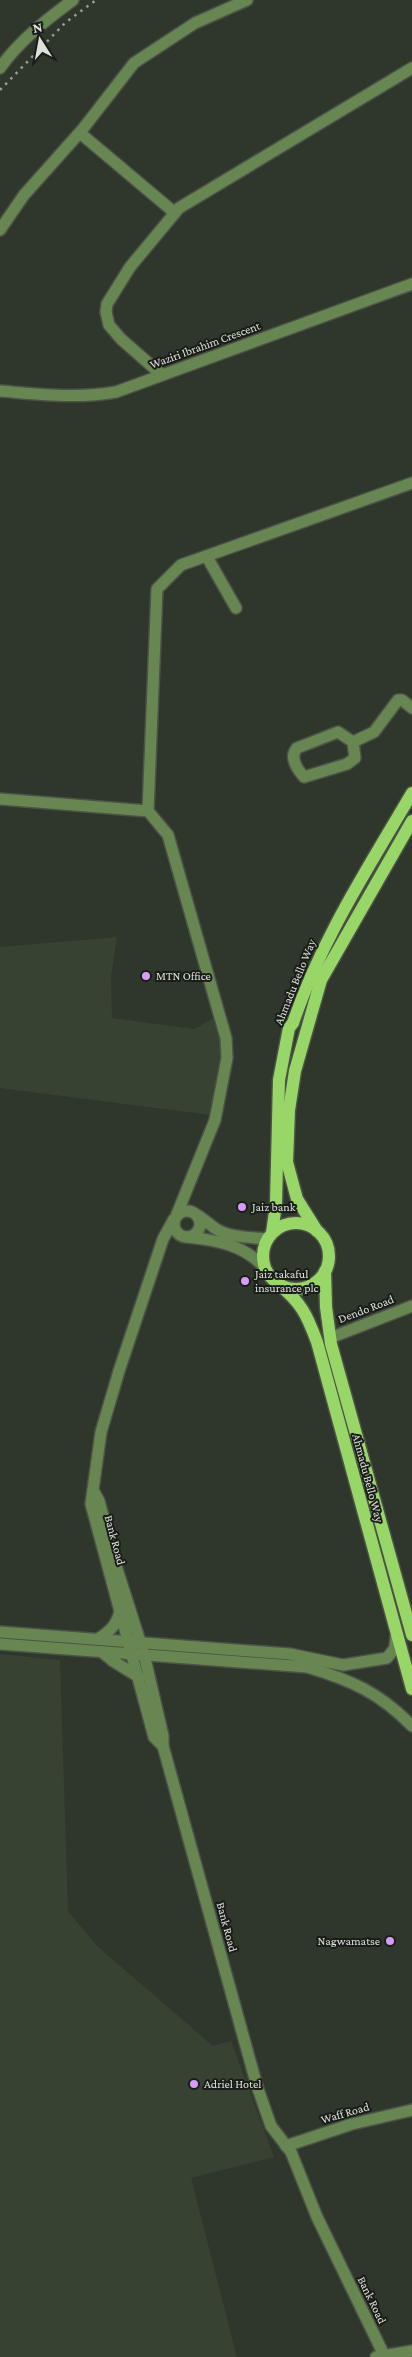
<svg xmlns="http://www.w3.org/2000/svg" width="412" height="2357" font-family="'Crimson Pro',serif">
  <rect width="100%" height="100%" fill="#2f362b"/>
  <g fill="#384232">
    <path d="M117,937L111,977L112,1018L194,1029L217,1016L227,1055L218,1116L0,1088V947Z"/>
    <path d="M0,1654L60,1660L68,1911L97,1946L213,2046L231,2041L274,2157L191,2178L237,2357H0Z"/>
  </g>
  <g fill="none" stroke-linecap="round" stroke-linejoin="round">
    <defs>
      <g id="minor">
        <path d="M0,68C19,41 46,20 73,0"/>
        <path d="M80,133L175,213"/>
        <path d="M0,230L24,195L82,130L134,63L195,23L247,0"/>
        <path d="M162,375L121,339L109,325L106,312L107,304L130,267L179,208L412,68"/>
        <path d="M0,391C39,394 77,399 116,392L412,284"/>
        <path d="M207,557L236,608"/>
        <path d="M338,732L353,742L355,758L347,764L304,777C297,769 289,757 297,748Z"/>
        <path d="M353,742L374,732L398,700H402L412,708"/>
        <path d="M0,799L148,811L168,835L226,1038L227,1058L215,1120L177,1214"/>
        <path d="M148,811L157,589L181,565L412,483"/>
        <circle cx="187" cy="1224" r="13"/>
        <path d="M197,1215C204,1219 209,1224 216,1229C231,1238 250,1237 267,1239"/>
        <path d="M174,1219L163,1239L119,1371L101,1432L91,1504L154,1737L163,1746L257,2086L271,2126L291,2152L317,2217L384,2355"/>
        <path d="M187,1237C217,1240 244,1245 265,1268"/>
        <path d="M330,1338L412,1306"/>
        <path d="M93,1490L99,1501L117,1569L144,1654L163,1736V1746"/>
        <path d="M0,1632L290,1654L343,1665L387,1658L395,1648L396,1636"/>
        <path d="M98,1639C110,1631 117,1625 120,1611"/>
        <path d="M0,1644L307,1667C351,1680 380,1693 412,1726"/>
        <path d="M102,1652L113,1661L139,1677"/>
        <path d="M286,2146L352,2124L412,2110"/>
        <path d="M376,2357L412,2351"/>
      </g>
      <g id="major">
        <circle cx="296" cy="1256" r="33"/>
        <path d="M317,1231L297,1199L287,1162L289,1110L295,1071L321,980L412,821"/>
        <path d="M272,1233L276,1204L279,1080L289,1028L293,1023C321,940 368,868 412,793"/>
        <path d="M325,1271L326,1307L331,1344L412,1635"/>
        <path d="M278,1284C301,1302 307,1315 317,1342L412,1689"/>
      </g>
    </defs>
    <use href="#minor" stroke="#4b5247" stroke-width="14"/>
    <use href="#major" stroke="#4b5247" stroke-width="15"/>
    <use href="#minor" stroke="#678651" stroke-width="11"/>
    <use href="#major" stroke="#98d767" stroke-width="12"/>
    <path stroke="#989d95" stroke-width="2.5" stroke-dasharray="2.5 5" stroke-linecap="butt" d="M0,90L65,23L96,0"/>
  </g>
  <g fill="#d59cfb" stroke="#191c17" stroke-width="2">
    <circle cx="146" cy="976" r="5"/>
    <circle cx="242" cy="1207" r="5"/>
    <circle cx="245" cy="1281" r="5"/>
    <circle cx="390" cy="1941" r="5"/>
    <circle cx="194" cy="2084" r="5"/>
  </g>
  <g text-anchor="middle" stroke-width="4" stroke-linejoin="round" paint-order="stroke">
    <g font-size="12" fill="#dee2dc" stroke="#191c17">
      <text transform="translate(205 345) rotate(-20)" y="4">Waziri Ibrahim Crescent</text>
      <text transform="translate(295 982) rotate(-68)" y="4">Ahmadu Bello Way</text>
      <text transform="translate(366 1309) rotate(-21)" y="4">Dendo Road</text>
      <text transform="translate(368 1478) rotate(75)" y="4">Ahmadu Bello Way</text>
      <text transform="translate(115 1540) rotate(75)" y="4">Bank Road</text>
      <text transform="translate(227 1927) rotate(75)" y="4">Bank Road</text>
      <text transform="translate(345 2113) rotate(-16)" y="4">Waff Road</text>
      <text transform="translate(372 2300) rotate(64)" y="4">Bank Road</text>
    </g>
    <g font-size="12" fill="#dee2dc" stroke="#191c17" text-anchor="start">
      <text x="156" y="980">MTN Office</text>
      <text x="252" y="1211">Jaiz bank</text>
      <text x="255" y="1278">Jaiz takaful<tspan x="255" dy="14">insurance plc</tspan></text>
      <text x="380" y="1945" text-anchor="end">Nagwamatse</text>
      <text x="204" y="2088">Adriel Hotel</text>
    </g>
  </g>
  <g transform="translate(40 40) rotate(349)" stroke="#191c17" stroke-width="4" paint-order="stroke">
  <path d="M0-4L9 19L0 12L-9 19Z" fill="#dee2dc"/>
  <text y="-8" font-size="14" font-weight="bold" text-anchor="middle" fill="#dee2dc">N</text>
  </g>
</svg>
